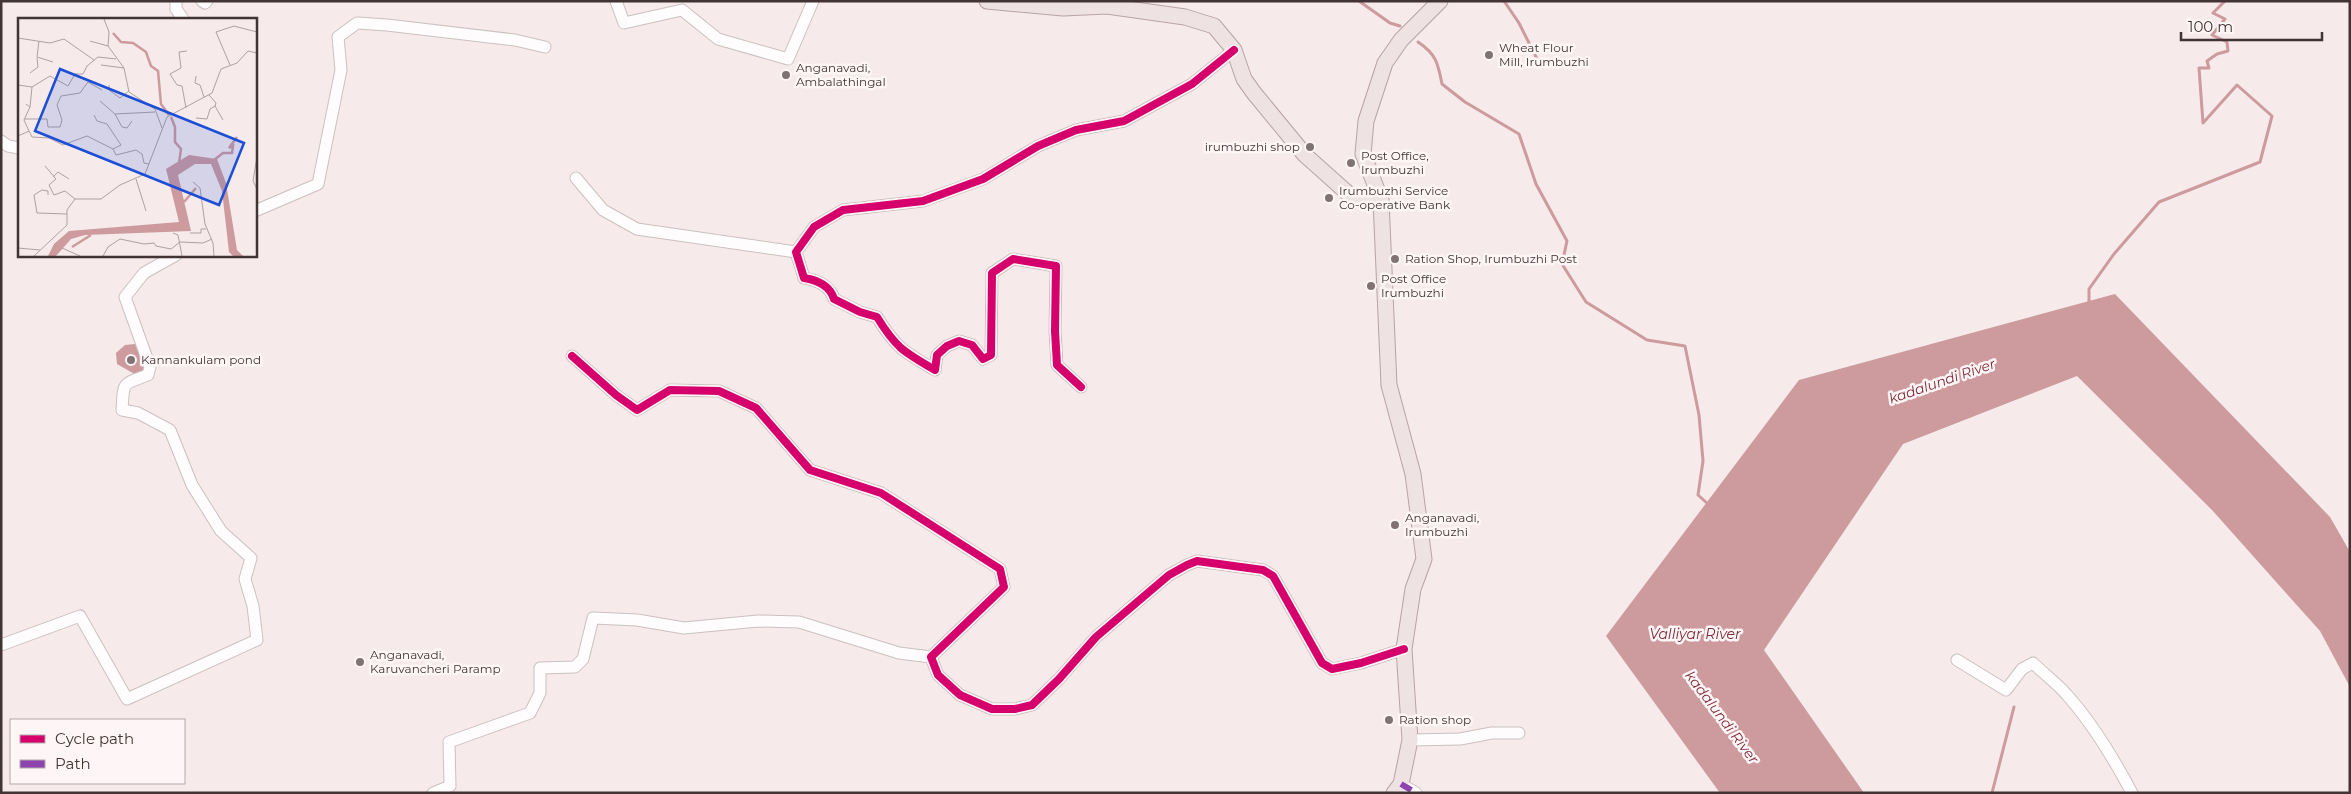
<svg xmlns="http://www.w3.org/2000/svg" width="2351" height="794" font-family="Montserrat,sans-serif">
  <rect width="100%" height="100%" fill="#f6eaea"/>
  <g fill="#cd9a9e">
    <path d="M2115,294L2330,517L2350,552V687L2320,631L2212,510L2077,376L1903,444L1764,650L1864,793H1720L1606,636L1799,380Z"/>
    <path d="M135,344L147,364L146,370L138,376L117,364L116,353L125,345Z"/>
  </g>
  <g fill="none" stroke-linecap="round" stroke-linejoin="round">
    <g stroke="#cd9a9e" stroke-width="3">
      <path d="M1359,1L1390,23L1400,26"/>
      <path d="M1504,1L1519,23L1537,59L1542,61L1543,67"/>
      <path d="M1418,42C1436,54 1438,63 1442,84L1465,102L1519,134L1536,184L1567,241L1562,264L1586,302L1647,340L1685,346L1699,415L1703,461L1698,495L1708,504"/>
      <path d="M2089,305V289L2114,254L2159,202L2260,162L2272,116L2237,85L2203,123L2199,68H2209L2207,61L2217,54L2228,51L2227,42L2212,35L2225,19L2213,13L2225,1"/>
      <path d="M1992,793L2014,707"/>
    </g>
    <defs>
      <g id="minor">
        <path d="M176,1V9L183,19"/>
        <path d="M202,1L205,3L207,1"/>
        <path d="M616,1L624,23L682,10L718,39L788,59L813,1"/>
        <path d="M1,141L8,146L19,148"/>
        <path d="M576,178L603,210L637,229L796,252"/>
        <path d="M255,211L318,184L341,70L338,37L357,23L387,25L515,40L545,47"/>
        <path d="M572,356L616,395L637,410L670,390L719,391L756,408L810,470L881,493L1000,569L1004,587L931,657L938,675L960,695L992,709H1015L1032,705L1059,679L1096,637L1169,575L1187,565L1197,561L1263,570L1273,576L1322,663L1332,669L1361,663L1404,649"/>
        <path d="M1081,387L1057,365L1055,331L1056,266L1013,259L992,273L991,355L983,359L972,345L959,341L947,346L937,355L935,370C904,352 896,348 877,317L860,312L834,299C830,286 817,280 804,278L796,252L814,227L843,210L923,201L983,179L1038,146L1076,130L1124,121L1192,84L1234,50"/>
        <path d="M1,645L80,616L127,699L257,640L253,606L245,579L251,558L221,531L192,485L170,430L138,413L122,410C124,381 121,385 148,375L150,367L125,297L144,273L176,255"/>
        <path d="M1957,660L2006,690L2022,669L2033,663C2044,674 2057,683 2067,695C2093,724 2114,759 2132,793"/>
        <path d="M1410,740L1460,739L1492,733H1519"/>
        <path d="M1401,784L1416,793"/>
        <path d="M433,793L450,786L449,742L530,713L540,693V668L575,667L583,659L593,618L637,620L684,628L758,621L799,622L899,653L931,657"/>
      </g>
      <g id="major">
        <path d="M987,1L1063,8L1107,6L1185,17L1214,26L1234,50L1244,79L1254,93L1305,155L1352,197L1381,200"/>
        <path d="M1394,793L1401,784L1410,740L1404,649L1413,589L1424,559L1413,474L1389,385L1381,200L1363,154L1366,121L1385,63L1401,40L1440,1"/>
      </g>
    </defs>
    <use href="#minor" stroke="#ccc0c0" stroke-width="13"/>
    <use href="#major" stroke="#b8a3a5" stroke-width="17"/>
    <use href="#minor" stroke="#fefcfc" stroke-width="11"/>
    <use href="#major" stroke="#eee2e3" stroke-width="15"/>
    <path stroke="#8e44ad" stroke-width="6" stroke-dasharray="12 6" stroke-linecap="butt" d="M1401,784L1416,793"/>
    <defs>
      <g id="cycleway">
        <path d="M572,356L616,395L637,410L670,390L719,391L756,408L810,470L881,493L1000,569L1004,587L931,657L938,675L960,695L992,709H1015L1032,705L1059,679L1096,637L1169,575L1187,565L1197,561L1263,570L1273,576L1322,663L1332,669L1361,663L1404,649"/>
        <path d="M1081,387L1057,365L1055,331L1056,266L1013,259L992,273L991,355L983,359L972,345L959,341L947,346L937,355L935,370C904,352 896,348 877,317L860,312L834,299C830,286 817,280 804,278L796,252L814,227L843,210L923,201L983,179L1038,146L1076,130L1124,121L1192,84L1234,50"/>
      </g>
    </defs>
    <use href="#cycleway" stroke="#fef6f6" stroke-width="11"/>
    <use href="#cycleway" stroke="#d6006c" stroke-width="8"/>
  </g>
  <g fill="#817374" stroke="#fef6f6" stroke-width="2">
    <circle cx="1489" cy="55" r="5"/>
    <circle cx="786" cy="75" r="5"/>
    <circle cx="1310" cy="147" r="5"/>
    <circle cx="1351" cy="163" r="5"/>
    <circle cx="1329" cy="198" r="5"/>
    <circle cx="1395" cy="259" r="5"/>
    <circle cx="1371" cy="286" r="5"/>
    <circle cx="131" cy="360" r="5"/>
    <circle cx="1395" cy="525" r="5"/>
    <circle cx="360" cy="662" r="5"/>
    <circle cx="1389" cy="720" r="5"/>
  </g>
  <g text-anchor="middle" stroke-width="5" stroke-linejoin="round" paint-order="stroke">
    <g font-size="12" fill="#423334" stroke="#fef6f6" text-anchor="start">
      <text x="1499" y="52">Wheat Flour<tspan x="1499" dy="14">Mill, Irumbuzhi</tspan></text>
      <text x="796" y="72">Anganavadi,<tspan x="796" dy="14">Ambalathingal</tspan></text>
      <text x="1300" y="151" text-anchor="end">irumbuzhi shop</text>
      <text x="1361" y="160">Post Office,<tspan x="1361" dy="14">Irumbuzhi</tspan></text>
      <text x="1339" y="195">Irumbuzhi Service<tspan x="1339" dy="14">Co-operative Bank</tspan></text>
      <text x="1405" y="263">Ration Shop, Irumbuzhi Post</text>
      <text x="1381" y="283">Post Office<tspan x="1381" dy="14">Irumbuzhi</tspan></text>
      <text x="141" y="364">Kannankulam pond</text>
      <text x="1405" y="522">Anganavadi,<tspan x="1405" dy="14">Irumbuzhi</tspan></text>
      <text x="370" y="659">Anganavadi,<tspan x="370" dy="14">Karuvancheri Paramp</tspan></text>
      <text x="1399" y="724">Ration shop</text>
    </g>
    <g font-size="14" font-style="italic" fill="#7e2a37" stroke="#fef6f6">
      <text transform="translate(1942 381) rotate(-19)" y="5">kadalundi River</text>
      <text x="1695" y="639">Valliyar River</text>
      <text transform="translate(1722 717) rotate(53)" y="5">kadalundi River</text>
    </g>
  </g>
  <g transform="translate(18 18)">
    <rect width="239" height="239" fill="#f6eaea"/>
    <path d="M171,137L199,141L208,165L219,232L225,238H215L211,234L204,173L193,146H177L160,157L173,213L67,217L53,221L38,238H30L36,226L51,213L161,204L148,151Z" fill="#cd9a9e"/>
    <path fill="none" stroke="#cd9a9e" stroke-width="2.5" d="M95,15L103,24L115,25L128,34L133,48L140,53L143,86L151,97M153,99L157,109V124L163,131L161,145M196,142L205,135H214L215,128L211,130L219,119M166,184L178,170M54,229L73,217"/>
    <path fill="none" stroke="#aea1a1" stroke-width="1" d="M86,1L91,14L90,28L106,50L111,74L137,91L144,110M0,20L32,25L46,21L76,42M21,23L19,39L35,44M72,23L90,28M83,47L106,50M212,47L198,14L216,8L239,14M12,55L20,49L19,40M178,58L177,65L182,67L186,79M0,67L14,69L12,89M91,67V72L102,80L111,73M14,69L32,58L50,68L57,56H65L69,48L80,39L98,41M82,83L97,96M197,88L205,102M168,90L164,68L159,67L152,56L163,50L161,34L169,33M76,97L79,103L89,106L103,127L95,131L98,137L118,132L124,136L126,145L131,146M178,100L189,101L192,91L197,88L198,85L191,77M7,101H29L30,109H42L44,102L39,87L43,78L62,75L70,64L84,72M114,103L109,110L104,109L97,96L137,94M11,113L14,119L31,120L45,127L69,118L95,131M0,118L11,113L6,102L12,89L8,86M239,139L235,163L239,171M27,148L38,161L31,167L36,177L47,173L57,181M35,159L40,154L51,161M118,161L128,193M175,164L182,170L187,206L195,225L196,238M30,177V173L24,172L16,177L19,195L49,196M155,215L160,217L164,238M172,215H183V211H188M162,224L185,225L194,221M0,230L22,232M44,230L62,238M16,238L49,207V192L57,181H83L102,167L127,156L149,99L194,75L203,51L219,45L230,33L239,35M85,238L90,229L102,221L126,226L136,225L138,228L153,231L162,224"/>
    <path fill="#1d4ed8" fill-opacity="0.15" stroke="#1d4ed8" stroke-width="2.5" d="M42,51L226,125L201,187L17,113Z"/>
    <rect width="239" height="239" fill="none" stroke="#423334" stroke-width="2.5"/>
  </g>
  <rect width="2351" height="794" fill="none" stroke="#423334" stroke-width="5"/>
  <rect x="10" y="719" width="175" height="65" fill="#fef6f6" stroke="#b3a8a8"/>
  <rect x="20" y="735" width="25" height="8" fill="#d6006c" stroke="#b3a8a8"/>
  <text x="55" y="744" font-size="15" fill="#423334">Cycle path</text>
  <rect x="20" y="760" width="25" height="8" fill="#8e44ad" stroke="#b3a8a8"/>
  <text x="55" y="769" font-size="15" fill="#423334">Path</text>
  <path d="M2181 32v8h141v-8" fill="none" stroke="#423334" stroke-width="2.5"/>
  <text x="2188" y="32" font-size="15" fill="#423334" stroke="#fef6f6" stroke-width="4" paint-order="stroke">100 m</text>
</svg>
